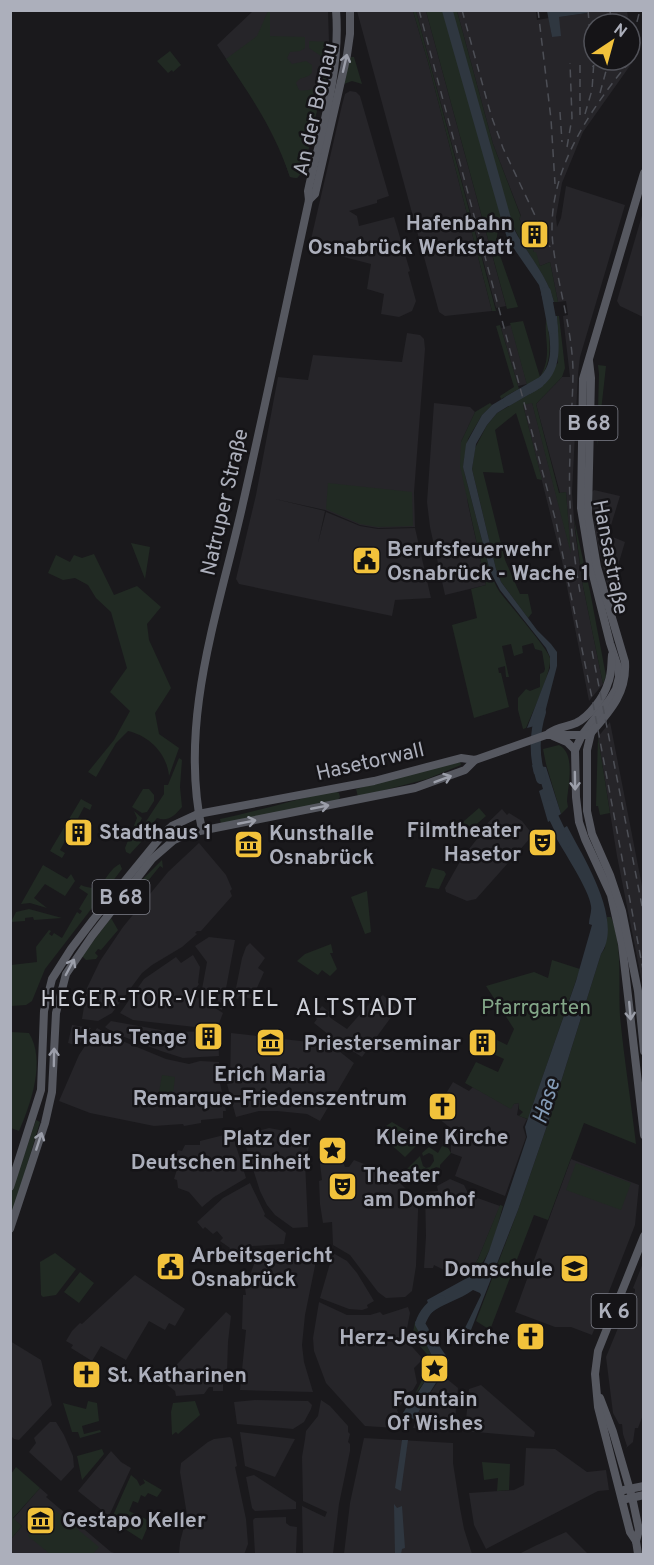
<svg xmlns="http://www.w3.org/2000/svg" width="654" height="1565" font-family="Overpass,sans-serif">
  <rect width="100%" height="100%" fill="#1a191c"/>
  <g fill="#262529">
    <path d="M253,11H328L329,42L326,83L317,110L304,170L297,178L290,177L280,148L265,117L217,45Z"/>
    <path d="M357,11H413L428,62L492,311L445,316L439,312Z"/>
    <path d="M416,11H426L506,306L496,308Z"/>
    <path d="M457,11H536L537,20L549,18L552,37L558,17L587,13V11H627L629,24H594V60H630V32L634,60L583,132L562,183L556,217L557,227L561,218L566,186L625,205L580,357L578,374L572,493L575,531L583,586L603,684L589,701L562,561L523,405L532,402L570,548L566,492L560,493L536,404L562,377H570L563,316L568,315L566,301L558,302L550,262L540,266L519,218L521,216L493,144Z"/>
    <path d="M350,91L356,92L360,96L389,196L377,200V203L349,211L357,216L359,226L394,217L410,271L408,272L416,301L412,311L399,317L381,314L384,294L367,289L371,264L309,248L342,105L345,94Z"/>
    <path d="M643,212V317L620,306L617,301Z"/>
    <path d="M511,325L527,384L518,386L501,328Z"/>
    <path d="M407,333L420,335L424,339L425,349L414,492L415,527L378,528L360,525L325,510L275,499L325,511L318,543L326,512L360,526L378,529L415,528L431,598L395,600L392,616L239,584L236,579L256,495L278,377L308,380L313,355L402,362Z"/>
    <path d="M434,403L470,407L475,412L461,442L468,504L486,585L445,595L430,527L427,502Z"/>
    <path d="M594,490L620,496L608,535L625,542L613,582L614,586L608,588L595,531L592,492Z"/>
    <path d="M610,722L643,891V987L617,856L598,737Z"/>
    <path d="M502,809L507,815L509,813L522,821L533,835L476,899L467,901L446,892L445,888L462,858L477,839L474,836Z"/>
    <path d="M199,843L226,875L232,889L230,891L232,896L201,931H197L195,933L197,934L182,947L152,965L142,973L112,1013L98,1021L82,1019L87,988L100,961L123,927L168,872Z"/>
    <path d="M209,937L235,940L222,1010L210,1004L203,995L202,989L207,962L195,946Z"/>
    <path d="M250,943L265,958L258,968L264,972L252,999L239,996L238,999L234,998L242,958L246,947Z"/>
    <path d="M193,955L200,967L198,983L199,984L192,994L223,1013L218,1026L195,1027L141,1021L133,1020L120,1013L144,979L176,957L181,963Z"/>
    <path d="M383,995L397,1009L362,1057L338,1042L314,1023L317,1019L314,1016L322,1006L329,1012L328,1015L332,1019L347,1029L370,1003L372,1004Z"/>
    <path d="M111,1021L172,1032L218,1031L219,1056L183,1058L161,1051L114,1033L105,1027Z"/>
    <path d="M72,1025L91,1028L78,1046L68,1043Z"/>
    <path d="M97,1028L115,1038L166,1059L189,1064L200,1061L219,1062L220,1083L226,1111H223V1118L201,1120V1123L184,1126L183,1124L154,1126L90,1113L59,1101L79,1055Z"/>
    <path d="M231,1033L318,1043L339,1051L354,1063L320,1121L307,1114L277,1111H259L236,1117L227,1084L230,1083Z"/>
    <path d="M453,1082L469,1091L473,1087L510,1108L514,1104L519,1103L517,1115L527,1119L523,1127L526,1137L505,1196L455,1176L462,1157L451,1153V1145L454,1146V1131L438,1118L440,1115L432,1110L439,1099L442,1100Z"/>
    <path d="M269,1128L290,1132L310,1143L305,1161L308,1227L293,1228L275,1215L267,1205L260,1191L242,1135Z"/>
    <path d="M232,1133L246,1178L214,1197L202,1207L189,1192L178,1188L177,1180L174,1179L178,1166L173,1162L178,1150L182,1151L185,1145H200V1141Z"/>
    <path d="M333,1156L342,1160L345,1167H349L354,1160L392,1175L415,1198L418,1203V1212L416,1266L412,1291L405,1297L386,1298L378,1292L350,1255L333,1245L332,1222L323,1223L320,1204L319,1181L322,1180L320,1164L326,1157Z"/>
    <path d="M571,1159L639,1185L635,1225L592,1335L571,1327H555L515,1312Z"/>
    <path d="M450,1179L464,1185L469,1195L500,1206L478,1259L466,1277L452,1270L450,1273L434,1265L433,1268H424L426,1236L425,1192L438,1191L437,1186Z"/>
    <path d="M250,1183L265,1214L264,1216L286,1233L284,1244L252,1246L248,1254L233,1249L232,1252L228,1251L230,1248L220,1241L223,1238L217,1231L213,1234L205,1227L203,1229L197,1222L223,1198Z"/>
    <path d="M297,1249L317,1256L305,1315L302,1345L304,1362L313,1392L240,1390L246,1330L242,1329L243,1295H246L245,1288L256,1259L269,1252Z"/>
    <path d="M333,1253L347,1261L357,1273L374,1301L367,1305L368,1308L362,1310L349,1309L320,1298Z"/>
    <path d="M643,1263V1415L638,1428H635L633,1442L626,1448L627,1446L623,1434L622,1424H619L613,1413L606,1357L623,1316L631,1309L627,1300L635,1292V1289L633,1288Z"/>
    <path d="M135,1275L185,1309L175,1326L169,1323L165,1330L149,1321L126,1360L101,1346L92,1361L71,1348L73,1345L66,1341L72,1331L80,1323L82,1324Z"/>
    <path d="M319,1302L347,1315H370L380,1312L383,1315L408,1307L410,1313L405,1339L423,1359L414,1368L417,1383L413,1390L401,1396L402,1403L397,1410L401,1420L400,1425L395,1428L365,1426L326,1383L314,1351L313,1338Z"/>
    <path d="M226,1312L231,1316L228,1342L227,1373L223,1372V1391H213V1387H209L204,1394L176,1396L175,1391L165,1383L167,1375Z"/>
    <path d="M10,1341L41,1360L52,1405L19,1440L14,1439L11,1436Z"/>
    <path d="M442,1375L458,1388L454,1430L452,1432L413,1428L420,1409Z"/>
    <path d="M481,1385L535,1432L534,1437L465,1431L469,1389Z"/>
    <path d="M255,1400L308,1401L312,1405L311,1409L304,1422L293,1429L237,1424L234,1402Z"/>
    <path d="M321,1400L330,1406L348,1426V1432L350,1434L348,1442L350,1444V1451L339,1504L333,1554H303L302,1506L325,1517L327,1512L303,1501L302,1457L305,1439L306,1431L318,1416Z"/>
    <path d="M50,1422H56L64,1435L73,1456L74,1467L61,1481L29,1452L36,1443L34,1438Z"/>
    <path d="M240,1432L295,1439L275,1477L245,1466Z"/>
    <path d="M230,1437L232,1439L237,1466L235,1467L246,1519L248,1544L245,1552L244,1554H179L180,1542L187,1515L180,1472L181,1463L208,1442L214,1439Z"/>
    <path d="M364,1438L453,1443V1463L460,1508L464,1529L472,1554H344L350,1503Z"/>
    <path d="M526,1448L555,1449L587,1472L606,1470L609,1490L598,1491L486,1549L474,1525L469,1493L514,1490L524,1485Z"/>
    <path d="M111,1451L121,1462L131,1468L109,1516L78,1491Z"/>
    <path d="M254,1475L296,1502V1509L255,1511L252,1508L246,1477Z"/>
    <path d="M40,1488L48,1495L46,1497L111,1552L118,1554H11V1539L22,1526L13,1519Z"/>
    <path d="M286,1517V1523L290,1526L297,1527L296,1554H255L253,1520L255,1518Z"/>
    <path d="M566,1532L588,1554H519L537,1545Z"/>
  </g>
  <g fill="#212a23">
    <path d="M268,11H270V36L305,37V48L300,51L290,52L287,58L292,64L306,61L312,65V73C307,79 300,76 296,83L299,90C305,92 319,88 323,83L322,76L326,61L324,58L309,48V41L329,42L326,83L317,110L304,170L297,178L290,177C275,132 252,98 226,59L257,36Z"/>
    <path d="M413,11H416L496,311H492L428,62Z"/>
    <path d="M426,11H457L493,144L521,217L519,218L534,252H536L540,266L550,262L558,302H554C547,273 523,251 512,223L504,229H498L496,244L518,307L507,309Z"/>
    <path d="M170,51L181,65L173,72L172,70L168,73L157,61Z"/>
    <path d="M350,57H354L362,84L352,81L344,84Z"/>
    <path d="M557,316H559L565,368L562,377L536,404L559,493L566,492L571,554L532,403L523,405L542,480L537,479L516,413L495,430L504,473L483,472L505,560L520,594H528L532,613L528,618L501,582L496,569L472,469L475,448L487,425L497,413L533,392L535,381L527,385L510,323L523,321L540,377C554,353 542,336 547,317C549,338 554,360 540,378L558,363Z"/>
    <path d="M500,325L519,389L501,399L500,396L514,387L496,326Z"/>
    <path d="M598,365L606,366L597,447L599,374Z"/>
    <path d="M490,403L492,405L482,415L468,439L463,467L490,571C493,578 495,585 499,591C508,603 548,649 550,658C552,671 532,714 526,728L523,729L518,710V698L526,689L530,691L540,687V674L544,672L545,669L542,651L535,649L533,643L522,646L523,653L514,656L511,644L502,646L509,677H506L505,666L498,668L499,673H501L509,707L474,718L452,625L477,618L471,589L486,585L460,466L461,442L475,412Z"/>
    <path d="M328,483L412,492L413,526L378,527L360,524L326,509Z"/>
    <path d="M574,519L590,591L606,676L603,684L583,586Z"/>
    <path d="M131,543L150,547L145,579Z"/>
    <path d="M94,554L114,595L137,586L161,607L147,624L149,640L171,688L155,713L159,734L179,748L169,776C167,754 150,736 128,731L116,743L96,777L88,772L114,740L130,711L110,692L127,668L111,612L96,598L88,585L75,578L63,580L48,573L56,555L70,562L74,555L82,558Z"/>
    <path d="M598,737L610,813L600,815L598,806H596Z"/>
    <path d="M559,745C576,754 568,785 567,801L568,807L561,814L546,764L543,749Z"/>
    <path d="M179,758L182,760L180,787L182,807C175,815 169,822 157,818L144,834L141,829L164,794V785H168Z"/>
    <path d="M460,761L461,765L427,779L358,797L356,789Z"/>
    <path d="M143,789H149L154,795V801L147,812L142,813L132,807Z"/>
    <path d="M335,791L339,793L340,797L337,801L221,825L220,819C259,811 296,799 335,791Z"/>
    <path d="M81,799L92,805L90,810L84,807L75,824L72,823L68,827L67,833L69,834L60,850L65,853L62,858L50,851Z"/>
    <path d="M479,808L486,816L463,836L456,828Z"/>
    <path d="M134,811L142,818L136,831L142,841L130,854L126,852L125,848L137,818Z"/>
    <path d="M162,860L163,868L160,866L143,887L146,890L143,894H136L135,887Z"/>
    <path d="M120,864L122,869L45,969L32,1001L26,1005L11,1006V965L37,962L36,947L49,930L51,931L49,934L52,936L54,933L62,938L77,912L80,914L82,911L79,909L88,894L79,888L81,885C105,896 104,871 120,864Z"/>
    <path d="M43,865L67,879L71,874L75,881L65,896L45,884L34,898L47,908L30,903L21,904Z"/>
    <path d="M432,868L444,871L446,874L439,889L425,887Z"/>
    <path d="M367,891L371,932L365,934L351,897Z"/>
    <path d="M29,909L62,918L34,920L33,917L25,918V921L11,922L16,912Z"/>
    <path d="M607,917H611C623,944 618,985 620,1016C624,1059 631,1101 636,1144L584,1123L548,1220L534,1215L490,1330L476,1321L518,1210L549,1120L601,954L605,948Z"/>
    <path d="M111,918L118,930L101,950L98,949L95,953L98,956L96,959L86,960L82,956Z"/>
    <path d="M331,944L333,953H330L337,969L330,976L322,970L318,975L297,961L305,954Z"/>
    <path d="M552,960L580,969L528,1119L519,1116L523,1112L519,1109V1103L514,1104L511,1109L465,1083L476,1062L498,1072L504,1059L489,1052L495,1039L507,1045L514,1029L486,986L534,972L548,978Z"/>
    <path d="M11,1032L29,1033C46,1061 31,1103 19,1131L11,1128Z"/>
    <path d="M162,1075L175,1077L173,1094L159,1092Z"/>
    <path d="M36,1120L40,1122L11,1219V1193Z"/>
    <path d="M392,1122L410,1133L409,1134L407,1133L404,1137L416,1146L405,1157L379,1134L384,1129L387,1131L389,1128L386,1126Z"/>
    <path d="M442,1146L448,1148L451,1153L440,1165V1168L436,1167L425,1174L413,1167L408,1171L414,1177L411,1180L403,1173L420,1156L423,1166L426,1168L430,1167L434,1161L433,1155L429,1153L423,1156L422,1153L429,1147L438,1153Z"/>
    <path d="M576,1163L631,1183L621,1210L566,1190Z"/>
    <path d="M500,1205L503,1206C495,1233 491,1264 465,1279L478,1259Z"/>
    <path d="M55,1253L76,1269L56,1295L43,1297L41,1295L40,1262Z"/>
    <path d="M80,1272L94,1283L79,1303L64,1292Z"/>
    <path d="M415,1322L434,1360L427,1378L413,1398L432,1360L412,1337Z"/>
    <path d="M88,1401L97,1403L99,1421L82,1426L84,1434L100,1430L101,1432L80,1438L78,1432H72L63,1403L86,1409Z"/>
    <path d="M195,1401L200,1415L178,1434L176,1432L172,1435L171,1412L173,1403Z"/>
    <path d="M102,1449L104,1454L82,1480L77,1456Z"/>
    <path d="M482,1462L510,1464L509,1490L497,1491L498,1478L484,1480Z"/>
    <path d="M16,1467L40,1488L13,1518L22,1526L11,1539V1474Z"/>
    <path d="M131,1475L137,1480L140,1486L145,1483L143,1479L162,1490L157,1497L148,1493L145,1497L141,1495L138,1503L133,1501L129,1511L150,1521L142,1540L111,1520Z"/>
    <path d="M52,1508L99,1547L93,1554H50L28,1536Z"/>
  </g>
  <g fill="#2f3740">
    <path d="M442,11H453L514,229C527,254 548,276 554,302L544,304L539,285L508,240L504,229Z"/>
    <path d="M547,11H587V13L559,17L561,36L552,37Z"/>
    <path d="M557,316C559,349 565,377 530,394L527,385C558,371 550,345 547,317Z"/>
    <path d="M519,389L521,398L497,413L487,425L476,444L472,469L496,569L501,582L537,630L551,644L557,652V666L542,724L527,728L550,668V657L546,648L500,590L490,571L463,467L466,444L482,415L492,405Z"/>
    <path d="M532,765L546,767L561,814L548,822L539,791L543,789L538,773L534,774Z"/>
    <path d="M567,826C583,857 624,920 601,954L549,1120L518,1210L471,1330L465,1328L481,1295L480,1293L473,1290C459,1300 444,1303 431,1313L427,1300L476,1273L483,1265L489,1251L527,1137L525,1127L576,981L592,925L589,924C589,918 592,912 591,906C590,891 562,849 554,834Z"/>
    <path d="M420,1318L449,1360C439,1381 424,1398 415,1420L403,1413L408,1405L411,1406C417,1390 431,1377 434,1360L415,1322Z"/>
    <path d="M402,1440H408L401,1491L395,1488Z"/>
    <path d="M394,1504L397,1508L402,1506L405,1548L402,1549L401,1554H395Z"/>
  </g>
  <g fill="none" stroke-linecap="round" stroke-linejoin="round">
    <g stroke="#2f3740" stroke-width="10">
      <path d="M546,292L553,329"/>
      <path d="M508,401L539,383"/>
      <path d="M541,712C534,734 534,757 541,779"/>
      <path d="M549,805L554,818L566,843"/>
      <path d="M424,1331L420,1324C424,1312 430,1305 441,1300"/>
    </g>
    <g stroke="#565860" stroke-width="8">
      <path d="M644,173L583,379L581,508L590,563L610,643L618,667L619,677L616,689L610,699L582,735L575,750L576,797L579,822L585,839L611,895L622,944L644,1135"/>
      <path d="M309,200L315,194L347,55L350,34V10"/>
      <path d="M549,733C558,727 566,727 576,723C589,717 604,697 608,683C612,674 611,664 612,655"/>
      <path d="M591,733L587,750V811L592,834L610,875L622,911L638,991L644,1051"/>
      <path d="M553,736L567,742L575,750"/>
      <path d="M202,830C178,719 219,611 243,503C266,402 287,301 309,200L308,191C321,132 341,72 336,10"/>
      <path d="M10,1187L41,1090L44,1011L52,979L71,949L93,920L164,833L172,826L198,814L374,781L461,758L475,760L546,735H586L591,733C610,711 627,693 625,662L597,567L588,514L591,378L589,361"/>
      <path d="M10,1229L45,1123L52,1092L56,1013L66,974L92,936L152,859L174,840L190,833L415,788L465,770L475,760"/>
      <path d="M600,1398L613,1432L632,1497L639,1530L636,1541"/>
      <path d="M624,1490L644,1486"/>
      <path d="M626,1499L644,1495"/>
      <path d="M638,1554L636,1541L630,1532L598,1407L595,1374L598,1351L644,1236"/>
    </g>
    <g stroke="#4d4f56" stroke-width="1.5" stroke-dasharray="8 6" stroke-linecap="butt">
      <path d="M419,10L556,522L592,698L644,975"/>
      <path d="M462,10L491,115L503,148L550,247"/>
      <path d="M538,10L551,119L555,184"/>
      <path d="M588,10L593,67"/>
      <path d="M610,10L611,24"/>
      <path d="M630,49L640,10"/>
      <path d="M600,93L609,60"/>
      <path d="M560,112L562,142"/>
      <path d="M585,114L592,90L594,60"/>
      <path d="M580,115V62"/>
      <path d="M567,147L572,118L570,63"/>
      <path d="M580,592C572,547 568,502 570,456C570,428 573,399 573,370C572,328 558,287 553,245C544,168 597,100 644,44"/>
      <path d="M592,651L644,916"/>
    </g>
  </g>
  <defs><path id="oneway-shaft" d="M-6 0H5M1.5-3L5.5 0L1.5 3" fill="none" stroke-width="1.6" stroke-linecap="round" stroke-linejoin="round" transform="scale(1.5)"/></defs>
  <g stroke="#9b9ea9">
    <use href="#oneway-shaft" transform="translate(345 63) rotate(-77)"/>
    <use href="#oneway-shaft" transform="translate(443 779) rotate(-21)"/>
    <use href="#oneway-shaft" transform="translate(575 781) rotate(89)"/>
    <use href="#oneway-shaft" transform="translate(320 807) rotate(-11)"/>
    <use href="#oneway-shaft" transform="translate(247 822) rotate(-11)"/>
    <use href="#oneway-shaft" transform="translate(70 967) rotate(-62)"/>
    <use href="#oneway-shaft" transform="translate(630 1011) rotate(85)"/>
    <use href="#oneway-shaft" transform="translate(54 1057) rotate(-89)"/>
    <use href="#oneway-shaft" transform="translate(39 1141) rotate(-72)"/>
  </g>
  <defs>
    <symbol id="building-square" viewBox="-11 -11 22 22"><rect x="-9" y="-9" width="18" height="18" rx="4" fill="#f2c23b" stroke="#151417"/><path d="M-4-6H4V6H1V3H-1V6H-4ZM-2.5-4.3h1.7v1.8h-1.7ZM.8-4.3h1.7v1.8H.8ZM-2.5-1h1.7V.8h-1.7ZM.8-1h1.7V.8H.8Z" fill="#111"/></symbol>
    <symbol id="civic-square" viewBox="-11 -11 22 22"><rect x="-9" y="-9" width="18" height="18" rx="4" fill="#f2c23b" stroke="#151417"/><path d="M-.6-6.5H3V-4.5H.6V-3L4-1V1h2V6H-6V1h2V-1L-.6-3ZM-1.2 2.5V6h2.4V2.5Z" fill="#111"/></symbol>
    <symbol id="theatre-square" viewBox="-11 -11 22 22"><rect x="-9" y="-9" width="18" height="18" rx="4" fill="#f2c23b" stroke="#151417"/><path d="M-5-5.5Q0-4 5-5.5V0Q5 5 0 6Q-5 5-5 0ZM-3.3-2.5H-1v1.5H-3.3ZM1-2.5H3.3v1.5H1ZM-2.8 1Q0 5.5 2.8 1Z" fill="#111"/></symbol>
    <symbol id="museum-square" viewBox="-11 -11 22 22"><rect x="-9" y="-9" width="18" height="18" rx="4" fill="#f2c23b" stroke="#151417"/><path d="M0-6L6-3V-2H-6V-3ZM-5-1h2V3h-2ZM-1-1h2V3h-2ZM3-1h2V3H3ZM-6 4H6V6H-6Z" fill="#111"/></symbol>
    <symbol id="church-square" viewBox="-11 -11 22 22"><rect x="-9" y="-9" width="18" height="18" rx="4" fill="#f2c23b" stroke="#151417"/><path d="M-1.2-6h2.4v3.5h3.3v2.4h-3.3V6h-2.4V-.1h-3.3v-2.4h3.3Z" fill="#111"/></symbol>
    <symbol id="sight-square" viewBox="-11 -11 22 22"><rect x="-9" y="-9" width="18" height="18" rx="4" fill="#f2c23b" stroke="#151417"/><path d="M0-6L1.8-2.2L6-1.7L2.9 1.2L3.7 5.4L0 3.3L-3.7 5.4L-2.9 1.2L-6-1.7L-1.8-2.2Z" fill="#111"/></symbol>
    <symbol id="school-square" viewBox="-11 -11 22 22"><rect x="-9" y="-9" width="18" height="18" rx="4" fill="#f2c23b" stroke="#151417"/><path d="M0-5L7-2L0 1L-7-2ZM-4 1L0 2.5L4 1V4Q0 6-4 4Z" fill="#111"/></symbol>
  </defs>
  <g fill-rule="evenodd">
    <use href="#building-square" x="518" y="218" width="33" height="33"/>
    <use href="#civic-square" x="350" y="544" width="33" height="33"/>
    <use href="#building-square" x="62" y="816" width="33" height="33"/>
    <use href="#theatre-square" x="526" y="826" width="33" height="33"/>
    <use href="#museum-square" x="232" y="828" width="33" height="33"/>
    <use href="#building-square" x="192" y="1020" width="33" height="33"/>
    <use href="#museum-square" x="254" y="1026" width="33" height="33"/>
    <use href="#building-square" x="466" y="1026" width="33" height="33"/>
    <use href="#church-square" x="426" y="1090" width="33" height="33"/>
    <use href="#sight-square" x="316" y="1134" width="33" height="33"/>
    <use href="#theatre-square" x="326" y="1170" width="33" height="33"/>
    <use href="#civic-square" x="154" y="1250" width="33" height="33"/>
    <use href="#school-square" x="558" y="1252" width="33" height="33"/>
    <use href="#church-square" x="514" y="1320" width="33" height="33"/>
    <use href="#sight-square" x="418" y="1352" width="33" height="33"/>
    <use href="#church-square" x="70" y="1358" width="33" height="33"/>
    <use href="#museum-square" x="24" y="1504" width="33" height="33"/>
  </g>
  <g text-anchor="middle" stroke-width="5" stroke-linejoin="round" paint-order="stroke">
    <g fill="#151417" stroke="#7f808a" stroke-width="1.5">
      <rect x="560.5" y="406" width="57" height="34" rx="4.5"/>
      <rect x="92.5" y="880" width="57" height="34" rx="4.5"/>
      <rect x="591.5" y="1294" width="45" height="34" rx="4.5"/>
    </g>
    <g font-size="20" font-weight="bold" fill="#acafbb">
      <text x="589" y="430">B 68</text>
      <text x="121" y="904">B 68</text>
      <text x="614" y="1318">K 6</text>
    </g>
    <g font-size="21" fill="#acafbb" stroke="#151417">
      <text transform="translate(315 109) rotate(-77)" y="7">An der Bornau</text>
      <text transform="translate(224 502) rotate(-77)" y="7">Natruper Straße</text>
      <text transform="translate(611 557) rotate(79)" y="7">Hansastraße</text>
      <text transform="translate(370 761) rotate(-13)" y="7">Hasetorwall</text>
    </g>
    <g font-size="21" font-weight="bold" fill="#acafbb" stroke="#151417" text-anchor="end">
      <text x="513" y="230">Hafenbahn<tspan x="513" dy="24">Osnabrück Werkstatt</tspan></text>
      <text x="387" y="556" text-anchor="start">Berufsfeuerwehr<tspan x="387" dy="24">Osnabrück - Wache 1</tspan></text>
      <text x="521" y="837">Filmtheater<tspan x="521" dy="24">Hasetor</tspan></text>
      <text x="99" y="839" text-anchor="start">Stadthaus 1</text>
      <text x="269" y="840" text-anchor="start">Kunsthalle<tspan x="269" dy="24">Osnabrück</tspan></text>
      <text x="187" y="1044">Haus Tenge</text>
      <text x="461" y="1050">Priesterseminar</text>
      <text x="270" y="1081" text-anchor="middle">Erich Maria<tspan x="270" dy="24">Remarque-Friedenszentrum</tspan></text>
      <text x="442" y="1144" text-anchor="middle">Kleine Kirche</text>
      <text x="311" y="1145">Platz der<tspan x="311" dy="24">Deutschen Einheit</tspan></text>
      <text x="363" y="1182" text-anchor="start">Theater<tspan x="363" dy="24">am Domhof</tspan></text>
      <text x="191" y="1262" text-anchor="start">Arbeitsgericht<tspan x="191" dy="24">Osnabrück</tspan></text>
      <text x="553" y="1276">Domschule</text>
      <text x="510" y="1344">Herz-Jesu Kirche</text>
      <text x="107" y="1382" text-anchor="start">St. Katharinen</text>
      <text x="435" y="1406" text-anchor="middle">Fountain<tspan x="435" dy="24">Of Wishes</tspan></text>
      <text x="62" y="1527" text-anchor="start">Gestapo Keller</text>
    </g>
    <g font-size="21" fill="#83a688" stroke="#151417">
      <text x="536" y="1014">Pfarrgarten</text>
    </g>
    <g font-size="22" letter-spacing="1.5" fill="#cdcfd7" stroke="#151417">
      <text x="160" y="1006">HEGER-TOR-VIERTEL</text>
    </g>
    <g font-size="22" font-style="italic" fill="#849bb6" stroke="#151417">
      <text transform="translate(545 1101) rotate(-72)" y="8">Hase</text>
    </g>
    <g font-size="24" letter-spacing="1.5" fill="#cdcfd7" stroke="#151417">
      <text x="357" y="1015">ALTSTADT</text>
    </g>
  </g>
  <rect width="654" height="1565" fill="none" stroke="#acafbb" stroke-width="24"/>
  <g transform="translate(612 42) rotate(36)"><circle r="28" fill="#151417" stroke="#515259" stroke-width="1.5"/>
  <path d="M0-4.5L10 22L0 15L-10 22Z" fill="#f2c23b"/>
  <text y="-9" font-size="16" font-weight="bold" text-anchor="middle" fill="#acafbb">N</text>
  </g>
</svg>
